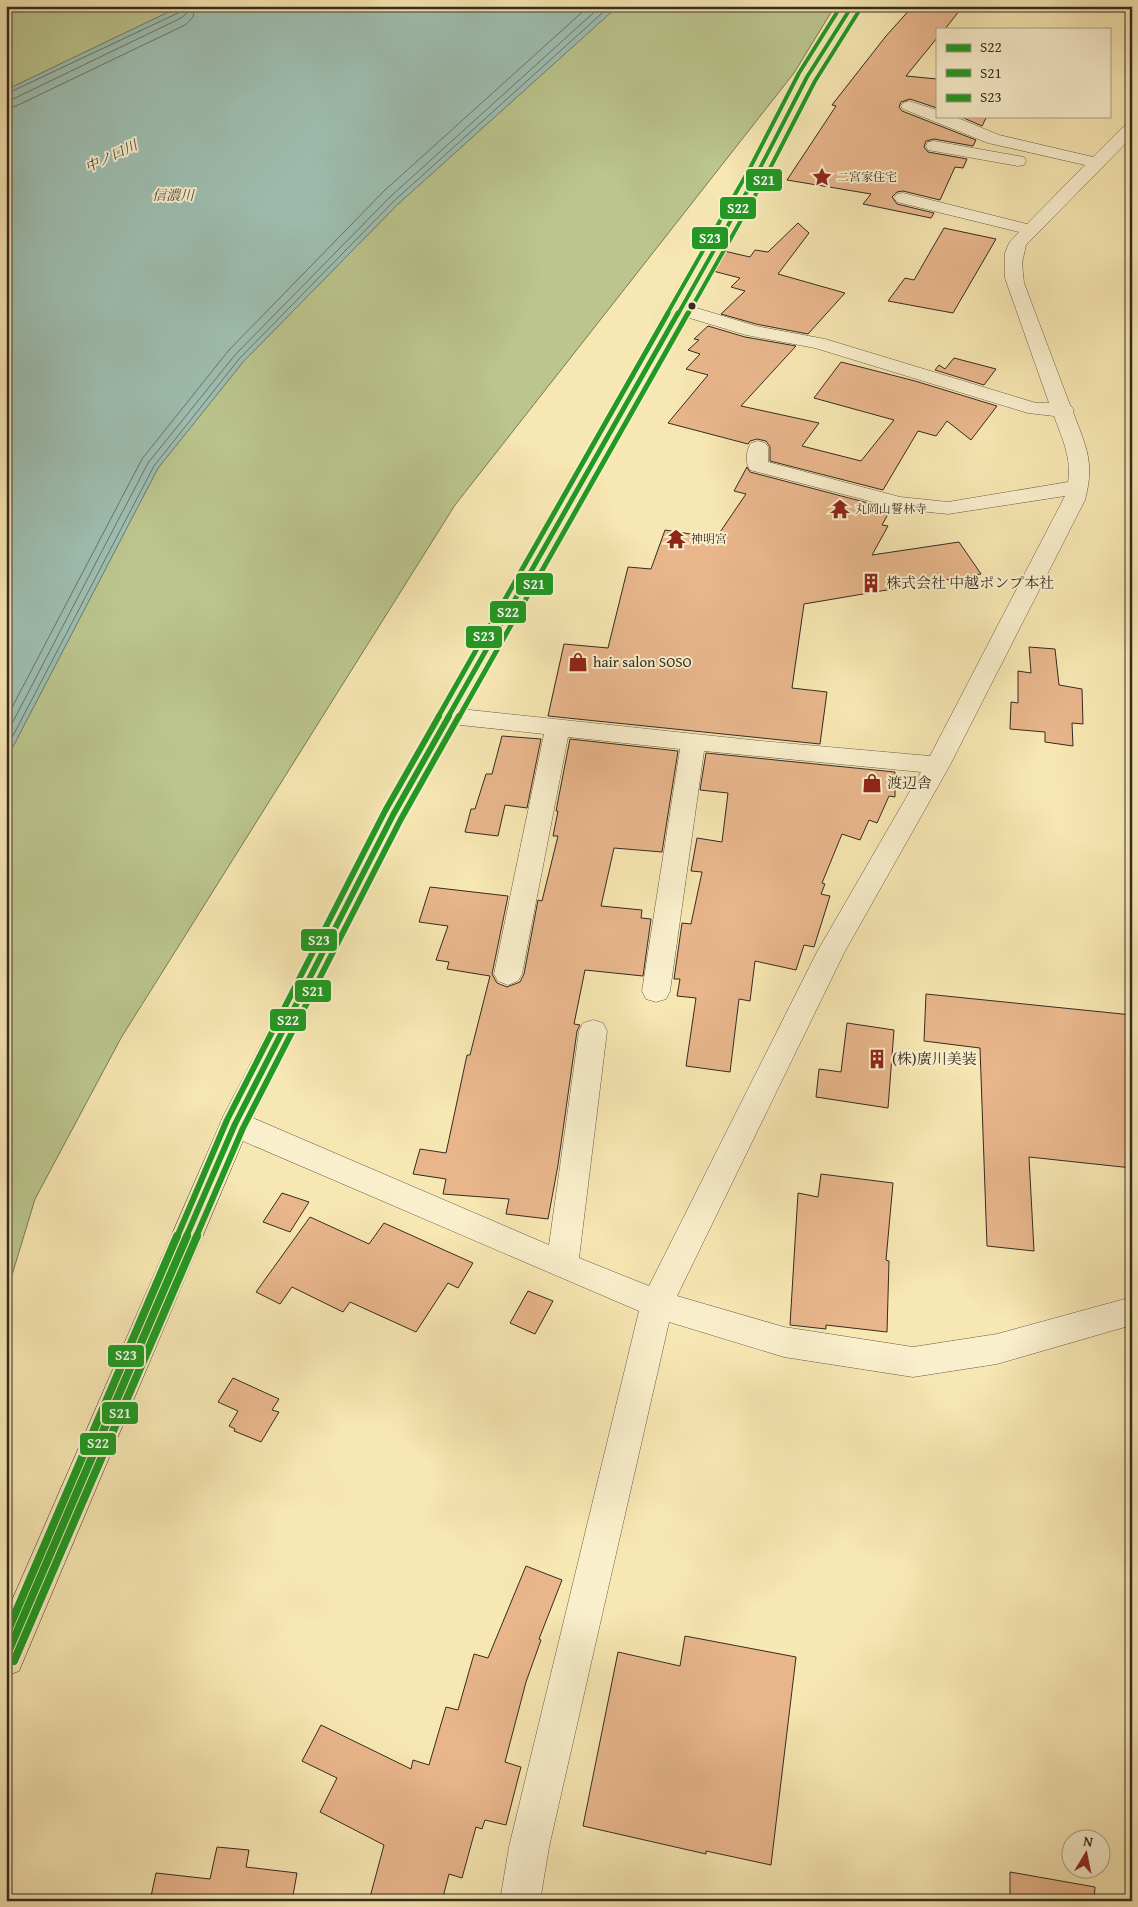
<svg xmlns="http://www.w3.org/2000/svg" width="1138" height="1907" font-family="'Gentium Book Plus','Noto Serif JP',serif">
  <rect width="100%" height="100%" fill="#f7e7b2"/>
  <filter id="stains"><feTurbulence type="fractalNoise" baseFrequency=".004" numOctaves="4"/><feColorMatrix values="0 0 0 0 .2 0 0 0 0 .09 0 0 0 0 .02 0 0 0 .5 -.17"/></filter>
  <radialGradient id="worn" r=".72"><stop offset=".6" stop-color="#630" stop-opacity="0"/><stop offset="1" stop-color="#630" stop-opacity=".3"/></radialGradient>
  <g fill="#bbc58d" stroke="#787858">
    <path d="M6,6H181L6,90Z"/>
    <path d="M618,6H835L794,73L455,505L121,1038L35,1199L6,1295V760L158,468L243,362L397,205Z"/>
  </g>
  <path fill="#9ebfb2" stroke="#748478" d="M181,6H618L397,205L243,362L158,468L6,760V90Z"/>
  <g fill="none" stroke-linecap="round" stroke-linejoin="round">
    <g stroke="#69756a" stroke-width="1">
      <path d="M6,94L178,13L182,6"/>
      <path d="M6,100L13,99L181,18L187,13L188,6"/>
      <path d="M6,108L16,106L185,25L193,17L195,6"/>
      <path d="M6,719L142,459L229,350L384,191L589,6"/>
      <path d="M6,735L148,463L235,355L390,197L601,6"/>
      <path d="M6,749L154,466L239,359L394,201L610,6"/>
    </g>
  </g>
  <g fill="#e9b68c" stroke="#342b22">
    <path d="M913,6H963L945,29H937V38L906,76L937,79V108L910,99L901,102L899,107L902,111L976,140L973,146L934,139L926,141L924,147L928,152L967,159L963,168L955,167L940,200L903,191L897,192L892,197L897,204L934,213L931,218L863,204L871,194L787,180L836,106L832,105L886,36Z"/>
    <path d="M959,116H987L982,126Z"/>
    <path d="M798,223L809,233L778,274L845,293L808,334L756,324L721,314L745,291L731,287L740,278L713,271L724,251L750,257L755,250L768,252Z"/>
    <path d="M944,228L996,239L953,313L888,301L905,278L914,280Z"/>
    <path d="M708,326L745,337L796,346L741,406L819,423L802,446L861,461L894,420L814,398L841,362L915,381L997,406L971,440L947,421L936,436L918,431L883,490L770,461V447L766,441L757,439L750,441L748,444L668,423L708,375L686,369L700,354L688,350L699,340L694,339Z"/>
    <path d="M954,358L996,369L984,385L935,370L939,365L945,369Z"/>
    <path d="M747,467L750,472L891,509L882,525L888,526L872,555L959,542L981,574L804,604L792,688L827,692L820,744L548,716L564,644L608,648L628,567L651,569L665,530L716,538L746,494L734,491Z"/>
    <path d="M1029,647L1055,649L1059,685L1082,689L1083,724L1072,723L1073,746L1045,742V732L1010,729L1011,702L1018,703V671L1031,673Z"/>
    <path d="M502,736L541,739L527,808L505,805L498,836L465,832L471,809H475L486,774H492Z"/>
    <path d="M570,739L678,751L662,852L614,848L601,906L642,910L641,918L651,919L643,976L585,970L574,1024L580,1025L577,1031L558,1165L548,1219L506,1214L509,1199L443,1194L446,1179L413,1174L420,1149L446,1153L467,1055H470L490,976L447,969L449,962L436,960L448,926L419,922L430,887L508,896L492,974L497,983L507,987L520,982L524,974L538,900L542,901L558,836H553L558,811H556Z"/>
    <path d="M706,753L895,772V797L889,796L877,823L869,820L860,840L842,834L822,883L825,884L821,894L830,896L814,947L804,945L796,970L755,961L750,1001L739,999L730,1072L686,1066L696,998L677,996L680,979H674L682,923L691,924L702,872L691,871L697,838L722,842L728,793L700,790Z"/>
    <path d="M926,994L1132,1015V1168L1029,1157L1034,1251L987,1246L980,1048L924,1041Z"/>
    <path d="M847,1023L894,1030L888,1108L816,1097L819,1069L841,1072Z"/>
    <path d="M821,1174L893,1183L886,1260L889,1261L887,1332L826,1325V1329L790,1325L798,1193L818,1197Z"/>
    <path d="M282,1193L309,1202L290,1232L263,1222Z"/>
    <path d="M310,1217L369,1244L384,1223L473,1263L458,1288L448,1283L416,1332L350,1302L343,1312L292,1287L280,1304L256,1292Z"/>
    <path d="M528,1291L553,1301L535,1334L510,1323Z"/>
    <path d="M233,1378L279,1399L272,1410L279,1412L261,1442L234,1431L235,1429L229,1426L238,1411L218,1402Z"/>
    <path d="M526,1566L562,1580L539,1639L541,1640L526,1682L505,1762L521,1767L506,1825L485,1820L482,1829L476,1827L462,1878L449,1874L442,1901H369L384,1845L320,1812L337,1778L302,1761L321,1725L411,1769L413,1760L429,1765L446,1707L458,1710L474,1654L488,1658Z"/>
    <path d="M685,1636L796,1657L771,1865L706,1851V1854L583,1826L618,1652L680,1666Z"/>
    <path d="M217,1847L249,1850L246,1867L297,1873L292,1901H150L156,1873L210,1879Z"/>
    <path d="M1010,1872L1095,1887L1094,1901H1010Z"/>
  </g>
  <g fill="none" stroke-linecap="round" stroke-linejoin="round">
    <defs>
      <g id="minor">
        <path d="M909,101L937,110V116H953L999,135L1093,157L1126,124L1132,122V137L1026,245L1022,263L1024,283L1070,405L1074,410L1073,412C1086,447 1095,462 1085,500L950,765L844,953L677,1296L784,1327L913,1347L997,1334L1132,1297V1325L997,1364L913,1377L784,1357L669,1322L549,1847L540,1901H500L509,1847L639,1311L224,1133L220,1124L224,1115L235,1112L246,1115L549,1245L579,1031L583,1023L593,1020L603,1023L607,1031L579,1258L649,1286L817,952L921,772L704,751L670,991L666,999L656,1002L646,999L642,991L680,749L568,737L522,974L518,981L508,985L498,981L494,974L544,734L451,724L442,722L439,716L442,710L451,708L761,741L930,756L1065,496L948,514L900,509L750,470C745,463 746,450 751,443L758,441L765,443L768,447V462L900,497L948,502L1068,482C1072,458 1062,438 1054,416L1028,413L815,348L746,335L673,313L671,309L673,305L680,303L756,326L825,339L1036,403H1049L1005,278V253L1009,243L1019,232L897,202L894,198L897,194L903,193L1027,224L1085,165L988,143L903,109L901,106L903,103Z"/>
        <path d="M934,141L1018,156L1024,157L1026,161L1024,165L1018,166L928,150L926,146L928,142Z"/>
      </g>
      <path id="major" d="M844,6H859L815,77L766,172L406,815L250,1124L19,1671L6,1676V1614L224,1115L380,815L750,172L799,77Z"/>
    </defs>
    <use href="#minor" stroke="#655a46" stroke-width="1"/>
    <use href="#major" stroke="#342b22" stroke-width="1"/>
    <use href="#minor" fill="#faefcd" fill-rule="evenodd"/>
    <use href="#major" fill="#f7e7b2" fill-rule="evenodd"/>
    <defs>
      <path id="bus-1-far3" d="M678,314L758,172L807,77L852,6"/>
      <path id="bus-1-far2" d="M448,717L678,313"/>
      <path id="bus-1-far1" d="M186,1237L235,1124L393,815L449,716"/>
      <path id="bus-1" d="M6,1657L187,1236"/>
      <path id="bus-2-far3" d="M688,314L766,176L815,81L859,11"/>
      <path id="bus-2-far2" d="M459,717L688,313"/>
      <path id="bus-2-far1" d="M196,1237L243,1128L401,819L459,716"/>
      <path id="bus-2" d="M14,1661L197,1236"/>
      <path id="bus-3-far3" d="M667,314L750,168L799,73L841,6"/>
      <path id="bus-3-far2" d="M438,717L668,313"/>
      <path id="bus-3-far1" d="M177,1237L227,1120L385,811L439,716"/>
      <path id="bus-3" d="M6,1635L177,1236"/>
    </defs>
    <use href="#bus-1-far3" stroke="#faefcd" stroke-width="6"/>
    <use href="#bus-1-far2" stroke="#faefcd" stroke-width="8"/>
    <use href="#bus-1-far1" stroke="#faefcd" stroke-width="10"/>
    <use href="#bus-1" stroke="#faefcd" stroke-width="12"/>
    <use href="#bus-2-far3" stroke="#faefcd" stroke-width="6"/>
    <use href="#bus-2-far2" stroke="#faefcd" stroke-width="8"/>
    <use href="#bus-2-far1" stroke="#faefcd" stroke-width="10"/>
    <use href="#bus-2" stroke="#faefcd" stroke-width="12"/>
    <use href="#bus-3-far3" stroke="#faefcd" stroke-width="6"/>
    <use href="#bus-3-far2" stroke="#faefcd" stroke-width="8"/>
    <use href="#bus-3-far1" stroke="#faefcd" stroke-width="10"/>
    <use href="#bus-3" stroke="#faefcd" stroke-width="12"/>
    <use href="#bus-1-far3" stroke="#292" stroke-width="4"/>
    <use href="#bus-1-far2" stroke="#292" stroke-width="5"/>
    <use href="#bus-1-far1" stroke="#292" stroke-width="6"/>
    <use href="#bus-1" stroke="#292" stroke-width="8"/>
    <use href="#bus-2-far3" stroke="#292" stroke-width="4"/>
    <use href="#bus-2-far2" stroke="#292" stroke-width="5"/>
    <use href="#bus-2-far1" stroke="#292" stroke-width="6"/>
    <use href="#bus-2" stroke="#292" stroke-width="8"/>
    <use href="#bus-3-far3" stroke="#292" stroke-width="4"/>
    <use href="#bus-3-far2" stroke="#292" stroke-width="5"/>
    <use href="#bus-3-far1" stroke="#292" stroke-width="6"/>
    <use href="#bus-3" stroke="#292" stroke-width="8"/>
  </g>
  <defs>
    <symbol id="sight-bare" viewBox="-9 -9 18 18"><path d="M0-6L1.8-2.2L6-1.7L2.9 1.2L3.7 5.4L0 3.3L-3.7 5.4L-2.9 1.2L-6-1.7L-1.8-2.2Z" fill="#8f2418" stroke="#faefcd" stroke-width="2.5" paint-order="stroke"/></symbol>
    <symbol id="temple-bare" viewBox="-9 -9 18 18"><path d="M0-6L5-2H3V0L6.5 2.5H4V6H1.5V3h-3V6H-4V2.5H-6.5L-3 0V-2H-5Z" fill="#8f2418" stroke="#faefcd" stroke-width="2.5" paint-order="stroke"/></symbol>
    <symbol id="building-bare" viewBox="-9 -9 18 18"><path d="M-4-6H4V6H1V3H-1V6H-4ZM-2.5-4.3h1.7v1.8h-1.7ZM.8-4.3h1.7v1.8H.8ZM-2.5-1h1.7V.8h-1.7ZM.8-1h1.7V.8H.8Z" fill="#8f2418" stroke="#faefcd" stroke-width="2.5" paint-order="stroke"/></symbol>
    <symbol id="shop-bare" viewBox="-9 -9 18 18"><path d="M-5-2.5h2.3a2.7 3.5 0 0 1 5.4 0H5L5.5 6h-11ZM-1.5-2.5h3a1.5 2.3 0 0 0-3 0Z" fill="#8f2418" stroke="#faefcd" stroke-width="2.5" paint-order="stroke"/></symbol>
  </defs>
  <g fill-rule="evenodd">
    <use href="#sight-bare" x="808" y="163" width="28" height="28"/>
    <use href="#temple-bare" x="826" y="495" width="28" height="28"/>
    <use href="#temple-bare" x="662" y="525" width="28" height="28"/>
    <use href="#building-bare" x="857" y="569" width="28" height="28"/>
    <use href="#shop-bare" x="564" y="648" width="28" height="28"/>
    <use href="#shop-bare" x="858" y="769" width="28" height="28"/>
    <use href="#building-bare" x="863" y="1045" width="28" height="28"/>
  </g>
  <circle fill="#342b22" stroke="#faefcd" stroke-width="2" cx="692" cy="306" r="4.5"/>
  <g text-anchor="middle" stroke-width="4" stroke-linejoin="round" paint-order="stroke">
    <g font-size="12" fill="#342b22" stroke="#faefcd" text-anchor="start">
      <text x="837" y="181">二宮家住宅</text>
      <text x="855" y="513">丸岡山誓林寺</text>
      <text x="691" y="543">神明宮</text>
    </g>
    <g font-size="14" font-style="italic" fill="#4e5046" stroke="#faefcd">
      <text transform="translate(111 156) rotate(-25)" y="5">中ノ口川</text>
      <text x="173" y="200">信濃川</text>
    </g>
    <g font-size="15" fill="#342b22" stroke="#faefcd" text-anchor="start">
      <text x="886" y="588">株式会社 中越ポンプ本社</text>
      <text x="593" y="667">hair salon SOSO</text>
      <text x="887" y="788">渡辺舎</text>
      <text x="892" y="1064">(株)廣川美装</text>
    </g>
  </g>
  <g stroke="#faefcd" stroke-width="2">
    <rect x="745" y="168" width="38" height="24" rx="5" fill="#292"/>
    <rect x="719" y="196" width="38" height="24" rx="5" fill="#292"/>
    <rect x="691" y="226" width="38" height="24" rx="5" fill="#292"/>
    <rect x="515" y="572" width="39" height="24" rx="5" fill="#292"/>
    <rect x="489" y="600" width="38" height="24" rx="5" fill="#292"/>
    <rect x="465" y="625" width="38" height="24" rx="5" fill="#292"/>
    <rect x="300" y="928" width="38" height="24" rx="5" fill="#292"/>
    <rect x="294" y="979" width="38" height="24" rx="5" fill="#292"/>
    <rect x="269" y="1008" width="38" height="24" rx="5" fill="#292"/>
    <rect x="107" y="1344" width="38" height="24" rx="5" fill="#292"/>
    <rect x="101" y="1401" width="38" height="24" rx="5" fill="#292"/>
    <rect x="79" y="1432" width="38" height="24" rx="5" fill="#292"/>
  </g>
  <g font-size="14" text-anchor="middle" font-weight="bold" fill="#fff">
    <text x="764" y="185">S21</text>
    <text x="738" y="213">S22</text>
    <text x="710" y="243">S23</text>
    <text x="534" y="589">S21</text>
    <text x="508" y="617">S22</text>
    <text x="484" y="641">S23</text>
    <text x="319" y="945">S23</text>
    <text x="313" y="996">S21</text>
    <text x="288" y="1025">S22</text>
    <text x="126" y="1360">S23</text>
    <text x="120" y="1418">S21</text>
    <text x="98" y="1448">S22</text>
  </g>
  <rect width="1138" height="1907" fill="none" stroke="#f7e7b2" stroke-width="25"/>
  <rect x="8" y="8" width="1123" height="1892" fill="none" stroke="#342b22" stroke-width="2.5"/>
  <rect x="12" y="12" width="1113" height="1882" fill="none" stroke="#342b22"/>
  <rect x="936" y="28" width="175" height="90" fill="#faefcd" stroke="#aba189"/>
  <rect x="946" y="44" width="25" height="8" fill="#229922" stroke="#aba189"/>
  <text x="980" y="52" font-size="15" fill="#342b22">S22</text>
  <rect x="946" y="69" width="25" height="8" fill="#229922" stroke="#aba189"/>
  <text x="980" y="78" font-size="15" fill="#342b22">S21</text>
  <rect x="946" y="94" width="25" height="8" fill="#229922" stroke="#aba189"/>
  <text x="980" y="102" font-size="15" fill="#342b22">S23</text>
  <g transform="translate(1086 1854) rotate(10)"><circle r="24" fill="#faefcd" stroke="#aba189"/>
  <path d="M0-4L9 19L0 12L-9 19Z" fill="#8f2418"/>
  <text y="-8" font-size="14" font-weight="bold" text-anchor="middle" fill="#342b22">N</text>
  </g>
  <rect width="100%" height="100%" filter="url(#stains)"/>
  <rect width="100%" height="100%" fill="url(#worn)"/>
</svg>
